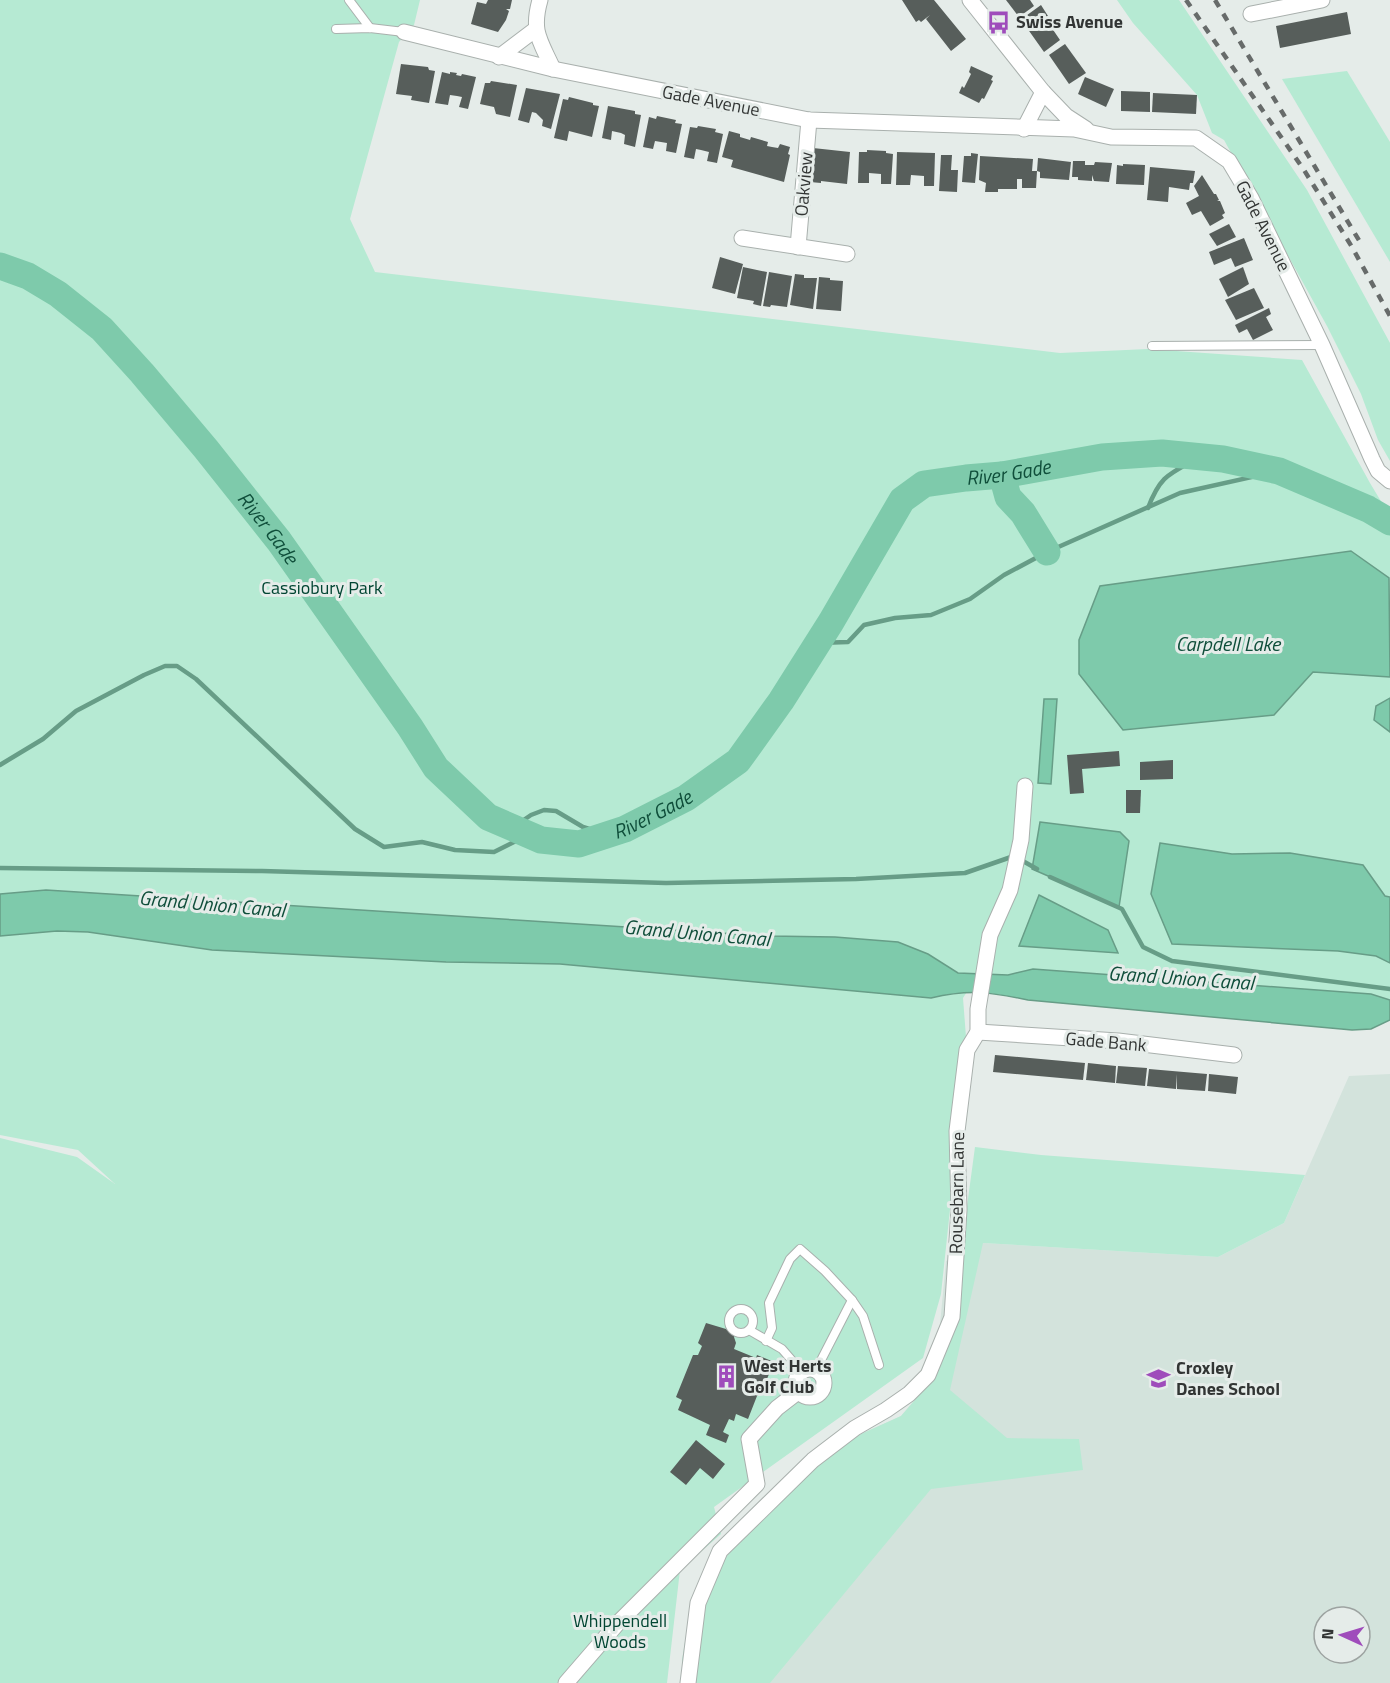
<svg xmlns="http://www.w3.org/2000/svg" width="1390" height="1683" font-family="'Titillium Web',sans-serif">
  <rect width="100%" height="100%" fill="#e5ece9"/>
  <path fill="#d3e3dc" fill-rule="evenodd" d="M1390,1074V1683H683L682,1660L861,1434L901,1416L920,1394L939,1335L946,1261L983,1243L1218,1257L1284,1223L1349,1076ZM1324,1617H1360V1653H1324Z"/>
  <g fill="#b6ead3">
    <path d="M0,0H420L414,25L399,42L350,219L375,272L1060,353L1148,349L1302,360L1370,483L1382,503L1390,507V1000L1371,994L1033,969L1008,975L978,974L963,998L967,1050L941,1294L923,1358L714,1507L721,1534L680,1570L667,1683H0V1138L77,1157L115,1184L78,1150L0,1135Z"/>
    <path d="M1117,0H1179L1307,190L1390,343V461L1378,440L1361,394L1327,326L1224,140L1212,133L1197,95L1133,23Z"/>
    <path d="M1347,71L1390,142V262L1282,79Z"/>
    <path d="M975,1147L1041,1155L1305,1175L1284,1223L1218,1257L983,1243L950,1390L1007,1438L1079,1439L1083,1470L931,1489L770,1683H683L682,1660L689,1618L703,1587L732,1549L824,1459L861,1434L901,1416L920,1394L958,1273Z"/>
  </g>
  <g fill="#7ecaab" stroke="#679d87" stroke-width="1.5">
    <path d="M1351,551L1389,578L1390,677L1313,672L1274,715L1123,730L1079,674V640L1100,586Z"/>
    <path d="M1390,698V732L1374,720L1376,706Z"/>
    <path d="M1044,699H1057L1051,784L1038,783Z"/>
    <path d="M1040,822L1120,832L1129,841L1119,907L1032,869Z"/>
    <path d="M1160,843L1232,854L1290,853L1363,865L1385,896L1390,897V963L1376,956L1338,951L1172,944L1151,894Z"/>
    <path d="M46,890L769,936L835,937L898,942L928,954L958,973L1008,975L1033,969L1371,994L1390,1000V1020L1371,1029L1352,1030L1028,1000C990,992 969,989 931,998L560,964L446,962L212,950L88,932L57,931L0,936V894Z"/>
    <path d="M1039,895L1108,930L1118,953L1019,946Z"/>
  </g>
  <g fill="none" stroke-linecap="round" stroke-linejoin="round">
    <g stroke="#679d87" stroke-width="4.5">
      <path d="M1148,508C1161,474 1170,474 1200,457"/>
      <path d="M818,643L848,642L864,625L895,618L931,615L970,599L1004,575L1047,552L1180,493L1279,471"/>
      <path d="M0,765L43,739L76,711L144,675L165,666H177L196,679L355,829L384,847L422,842L455,850L494,852L528,835"/>
      <path d="M512,828L531,815L544,810L556,811L583,827L608,835"/>
      <path d="M0,868L262,871L666,883L856,879L965,873L1014,856L1037,869"/>
      <path d="M1050,877L1122,909L1143,947L1172,961L1390,989"/>
    </g>
    <g stroke="#7ecaab" stroke-width="27">
      <path id="s1" d="M0,266L28,276L58,294L102,329L142,373L206,449L279,541L410,727L436,768L488,817L541,840L579,844L625,829L686,798L738,761L781,701L831,622L902,500L924,484L966,478L1002,475L1102,457L1162,453L1223,459L1279,471L1368,509L1390,522"/>
      <path d="M1002,475L1008,497L1023,513L1047,552"/>
    </g>
  </g>
  <g fill="#575e5b">
    <path d="M488,0H512L510,9H506L509,11L506,20L498,32L471,24L477,2L486,4Z"/>
    <path d="M902,0H934L966,39L951,51L926,19L930,15L921,22L919,20L916,22Z"/>
    <path d="M1006,0H1030L1034,6L1019,17Z"/>
    <path d="M1041,5L1048,16L1045,18L1060,40L1044,52L1027,28L1029,27L1023,18Z"/>
    <path d="M1347,12L1351,34L1280,48L1276,26Z"/>
    <path d="M1065,44L1086,73L1069,84L1049,55Z"/>
    <path d="M401,64L428,67L429,70L435,71L429,103L411,100L412,96L396,94Z"/>
    <path d="M971,66L993,76L991,80L993,81L984,99L982,98L979,103L959,93L962,86L964,88L971,74L969,72Z"/>
    <path d="M442,72L450,74V72L457,73L456,75L461,76L462,74L476,77L468,109L459,107L462,97L457,96L450,95L448,105L435,103Z"/>
    <path d="M1085,77L1114,89L1106,107L1078,94Z"/>
    <path d="M491,81L517,85L510,117L496,114L494,107L480,104L485,83H490Z"/>
    <path d="M526,88L560,94L551,129L542,126L543,120L536,113L532,112L529,123L518,120Z"/>
    <path d="M1121,91L1150,92V112L1121,111Z"/>
    <path d="M1153,93L1197,95L1196,114L1152,112Z"/>
    <path d="M569,97L593,103V105L599,106L592,137L569,131L567,141L554,138L563,99L568,100Z"/>
    <path d="M608,106L635,111V114L641,115L635,147L624,144L625,135L621,133L612,131L611,140L602,138Z"/>
    <path d="M657,116L676,120L675,123L682,124L676,153L666,151L667,143L655,141L653,149L643,147L649,117L656,119Z"/>
    <path d="M698,126L716,129L715,132L723,134L717,163L707,161L709,152L701,150L696,149L694,159L684,157L690,127L697,128Z"/>
    <path d="M729,131L740,134V137L750,140L751,137L768,142L767,146L772,147L778,148L780,144L790,147L788,154L790,155L784,182L731,167L733,160L722,157Z"/>
    <path d="M813,148L850,152L847,184L821,181V183L810,182Z"/>
    <path d="M867,150L886,151V153L893,154L891,184H881V174L869,173V183H858L859,152H867Z"/>
    <path d="M897,152L935,153L934,186H924V176L911,175L910,185H896Z"/>
    <path d="M971,153L978,154L975,183L962,182L964,156H971Z"/>
    <path d="M941,155H952L951,170H958L957,192L939,191Z"/>
    <path d="M980,156L1033,159L1032,171H1037L1038,158L1071,162L1069,180L1040,178V172L1037,171L1036,188H1022V179H1017V189H998V192H985L986,183L979,180Z"/>
    <path d="M1073,161H1085V165H1094L1095,162L1112,163L1109,182L1094,181L1092,175V181L1078,180V177H1072Z"/>
    <path d="M1123,164L1145,165L1144,185L1116,184L1117,165L1123,166Z"/>
    <path d="M1150,167L1195,171L1193,183H1190L1189,190L1169,187L1168,202L1147,200Z"/>
    <path d="M1202,175L1214,194H1216L1219,200L1217,201H1220L1225,213L1222,215L1224,218L1210,226L1201,211L1192,215L1186,203L1199,196L1194,186Z"/>
    <path d="M1229,224L1236,237L1217,246L1209,234Z"/>
    <path d="M1244,238L1253,260L1235,267L1231,258L1214,265L1209,252Z"/>
    <path d="M720,257L743,264L735,294L712,288Z"/>
    <path d="M743,267L767,272L761,306L753,304L754,301L737,298Z"/>
    <path d="M1243,267L1249,284L1228,297L1219,279Z"/>
    <path d="M769,272L792,276L787,307L771,305L770,307L763,306Z"/>
    <path d="M795,274L804,275V278H817L813,309L790,305Z"/>
    <path d="M819,277L830,278V280L843,281L841,311L816,309Z"/>
    <path d="M1254,288L1264,308L1236,320L1225,300Z"/>
    <path d="M1269,308L1271,314L1266,317L1273,330L1253,340L1247,329L1239,333L1235,325Z"/>
    <path d="M1119,751L1120,766L1082,769L1084,793L1070,794L1067,755Z"/>
    <path d="M1173,760V779L1140,780V762Z"/>
    <path d="M1126,790H1141L1140,813H1126Z"/>
    <path d="M995,1055L1085,1063L1083,1080L993,1072Z"/>
    <path d="M1088,1063L1116,1066L1115,1083L1086,1080Z"/>
    <path d="M1118,1066L1147,1068L1145,1086L1116,1083Z"/>
    <path d="M1149,1069L1207,1074L1205,1091L1177,1089V1074L1176,1089L1147,1086Z"/>
    <path d="M1209,1074L1238,1077L1236,1094L1208,1091Z"/>
    <path d="M706,1323L736,1332L734,1337L736,1343L734,1349L756,1358L757,1355L774,1362L762,1391L757,1396L748,1419L736,1414L734,1421L729,1419L723,1432L729,1435L726,1443L706,1435L710,1425L678,1410L682,1400L676,1397L693,1355H698L702,1346L698,1343Z"/>
    <path d="M696,1440L725,1464L713,1479L700,1468L686,1485L670,1472Z"/>
  </g>
  <g fill="none" stroke-linecap="round" stroke-linejoin="round">
    <defs>
      <g id="service">
        <path d="M349,0L370,28"/>
        <path d="M336,29L370,28L404,32"/>
        <path d="M1152,346L1321,345"/>
        <path d="M852,1300L863,1316L879,1365"/>
        <circle cx="741" cy="1321" r="12"/>
        <path d="M749,1330L782,1349L802,1372"/>
        <path d="M766,1341L772,1328L769,1303L790,1259L800,1249L825,1271L852,1300L816,1370"/>
      </g>
      <g id="minor">
        <path d="M540,0C531,32 540,40 553,69"/>
        <path d="M970,0L1043,92L1066,116L1086,129"/>
        <path d="M1251,14L1322,0"/>
        <path d="M404,32L553,69L809,120L1074,129L1111,137L1196,138L1229,161L1251,198L1322,345L1372,459L1378,471L1390,481"/>
        <path d="M499,57L536,29"/>
        <path d="M1024,129L1043,92"/>
        <path d="M742,238L847,254"/>
        <path d="M798,247L809,120"/>
        <path d="M978,1032L1118,1041L1234,1055"/>
        <circle cx="810" cy="1383" r="14"/>
        <path d="M566,1683L617,1624L757,1484L749,1439L777,1408L799,1391"/>
        <path d="M688,1683L698,1603L720,1551L813,1460L855,1428L886,1410L909,1394L928,1375L952,1317L959,1210L957,1131L967,1050L978,1032V1009L990,935L1010,890L1021,840L1025,786"/>
      </g>
    </defs>
    <use href="#service" stroke="#a9b0ad" stroke-width="10"/>
    <use href="#minor" stroke="#a9b0ad" stroke-width="17"/>
    <use href="#service" stroke="#fff" stroke-width="8"/>
    <use href="#minor" stroke="#fff" stroke-width="15"/>
    <g stroke="#676b6a" stroke-width="4.5" stroke-dasharray="8 8" stroke-linecap="butt">
      <path d="M1186,0L1304,170L1352,247L1390,316"/>
      <path d="M1215,0L1360,242"/>
    </g>
  </g>
  <defs>
    <symbol id="bus-bare" viewBox="-9 -9 18 18"><path d="M-5-6H5V4H4V6H2V4H-2V6H-4V4H-5ZM-3.5-4V0h7V-4ZM-3.5 1.2v1.5H-2V1.2ZM2 1.2v1.5H3.5V1.2Z" fill="#9f4cbb" stroke="#e5ece9" stroke-width="2.5" paint-order="stroke"/></symbol>
    <symbol id="building-bare" viewBox="-9 -9 18 18"><path d="M-4-6H4V6H1V3H-1V6H-4ZM-2.5-4.3h1.7v1.8h-1.7ZM.8-4.3h1.7v1.8H.8ZM-2.5-1h1.7V.8h-1.7ZM.8-1h1.7V.8H.8Z" fill="#9f4cbb" stroke="#e5ece9" stroke-width="2.5" paint-order="stroke"/></symbol>
    <symbol id="school-bare" viewBox="-9 -9 18 18"><path d="M0-5L7-2L0 1L-7-2ZM-4 1L0 2.5L4 1V4Q0 6-4 4Z" fill="#9f4cbb" stroke="#e5ece9" stroke-width="2.5" paint-order="stroke"/></symbol>
  </defs>
  <g fill-rule="evenodd">
    <use href="#bus-bare" x="982" y="6" width="33" height="33"/>
    <use href="#building-bare" x="710" y="1360" width="33" height="33"/>
    <use href="#school-bare" x="1142" y="1362" width="33" height="33"/>
  </g>
  <g text-anchor="middle" stroke-width="6" stroke-linejoin="round" paint-order="stroke">
    <g font-size="18" font-weight="bold" fill="#323534" stroke="#e5ece9" text-anchor="start">
      <text x="1016" y="28">Swiss Avenue</text>
      <text x="744" y="1372">West Herts<tspan x="744" dy="21">Golf Club</tspan></text>
      <text x="1176" y="1374">Croxley<tspan x="1176" dy="21">Danes School</tspan></text>
    </g>
    <g font-size="18" fill="#323534" stroke="#e5ece9">
      <text transform="translate(711 101) rotate(11)" y="6">Gade Avenue</text>
      <text transform="translate(804 184) rotate(-85)" y="6">Oakview</text>
      <text transform="translate(1263 226) rotate(63)" y="6">Gade Avenue</text>
      <text transform="translate(1106 1042) rotate(5)" y="6">Gade Bank</text>
      <text transform="translate(957 1193) rotate(-89)" y="6">Rousebarn Lane</text>
    </g>
    <g font-size="18" fill="#014532" stroke="#e5ece9">
      <text x="322" y="594">Cassiobury Park</text>
      <text x="620" y="1627">Whippendell<tspan x="620" dy="21">Woods</tspan></text>
    </g>
    <g font-size="20" font-style="italic" fill="#0f4e3a" stroke="#e5ece9">
      <text dy="7" stroke="none"><textPath href="#s1" startOffset="1442">River Gade</textPath></text>
      <text dy="7" stroke="none"><textPath href="#s1" startOffset="380">River Gade</textPath></text>
      <text x="1228" y="651">Carpdell Lake</text>
      <text dy="7" stroke="none"><textPath href="#s1" startOffset="920">River Gade</textPath></text>
      <text transform="translate(212 904) rotate(5)" y="7">Grand Union Canal</text>
      <text transform="translate(697 933) rotate(5)" y="7">Grand Union Canal</text>
      <text transform="translate(1181 978) rotate(4)" y="7">Grand Union Canal</text>
    </g>
  </g>
  <g transform="translate(1342 1635) rotate(274)"><circle r="28" fill="#e5ece9" stroke="#9da3a1" stroke-width="1.5"/>
  <path d="M0-4.5L10 22L0 15L-10 22Z" fill="#9f4cbb"/>
  <text y="-9" font-size="16" font-weight="bold" text-anchor="middle" fill="#323534">N</text>
  </g>
</svg>
